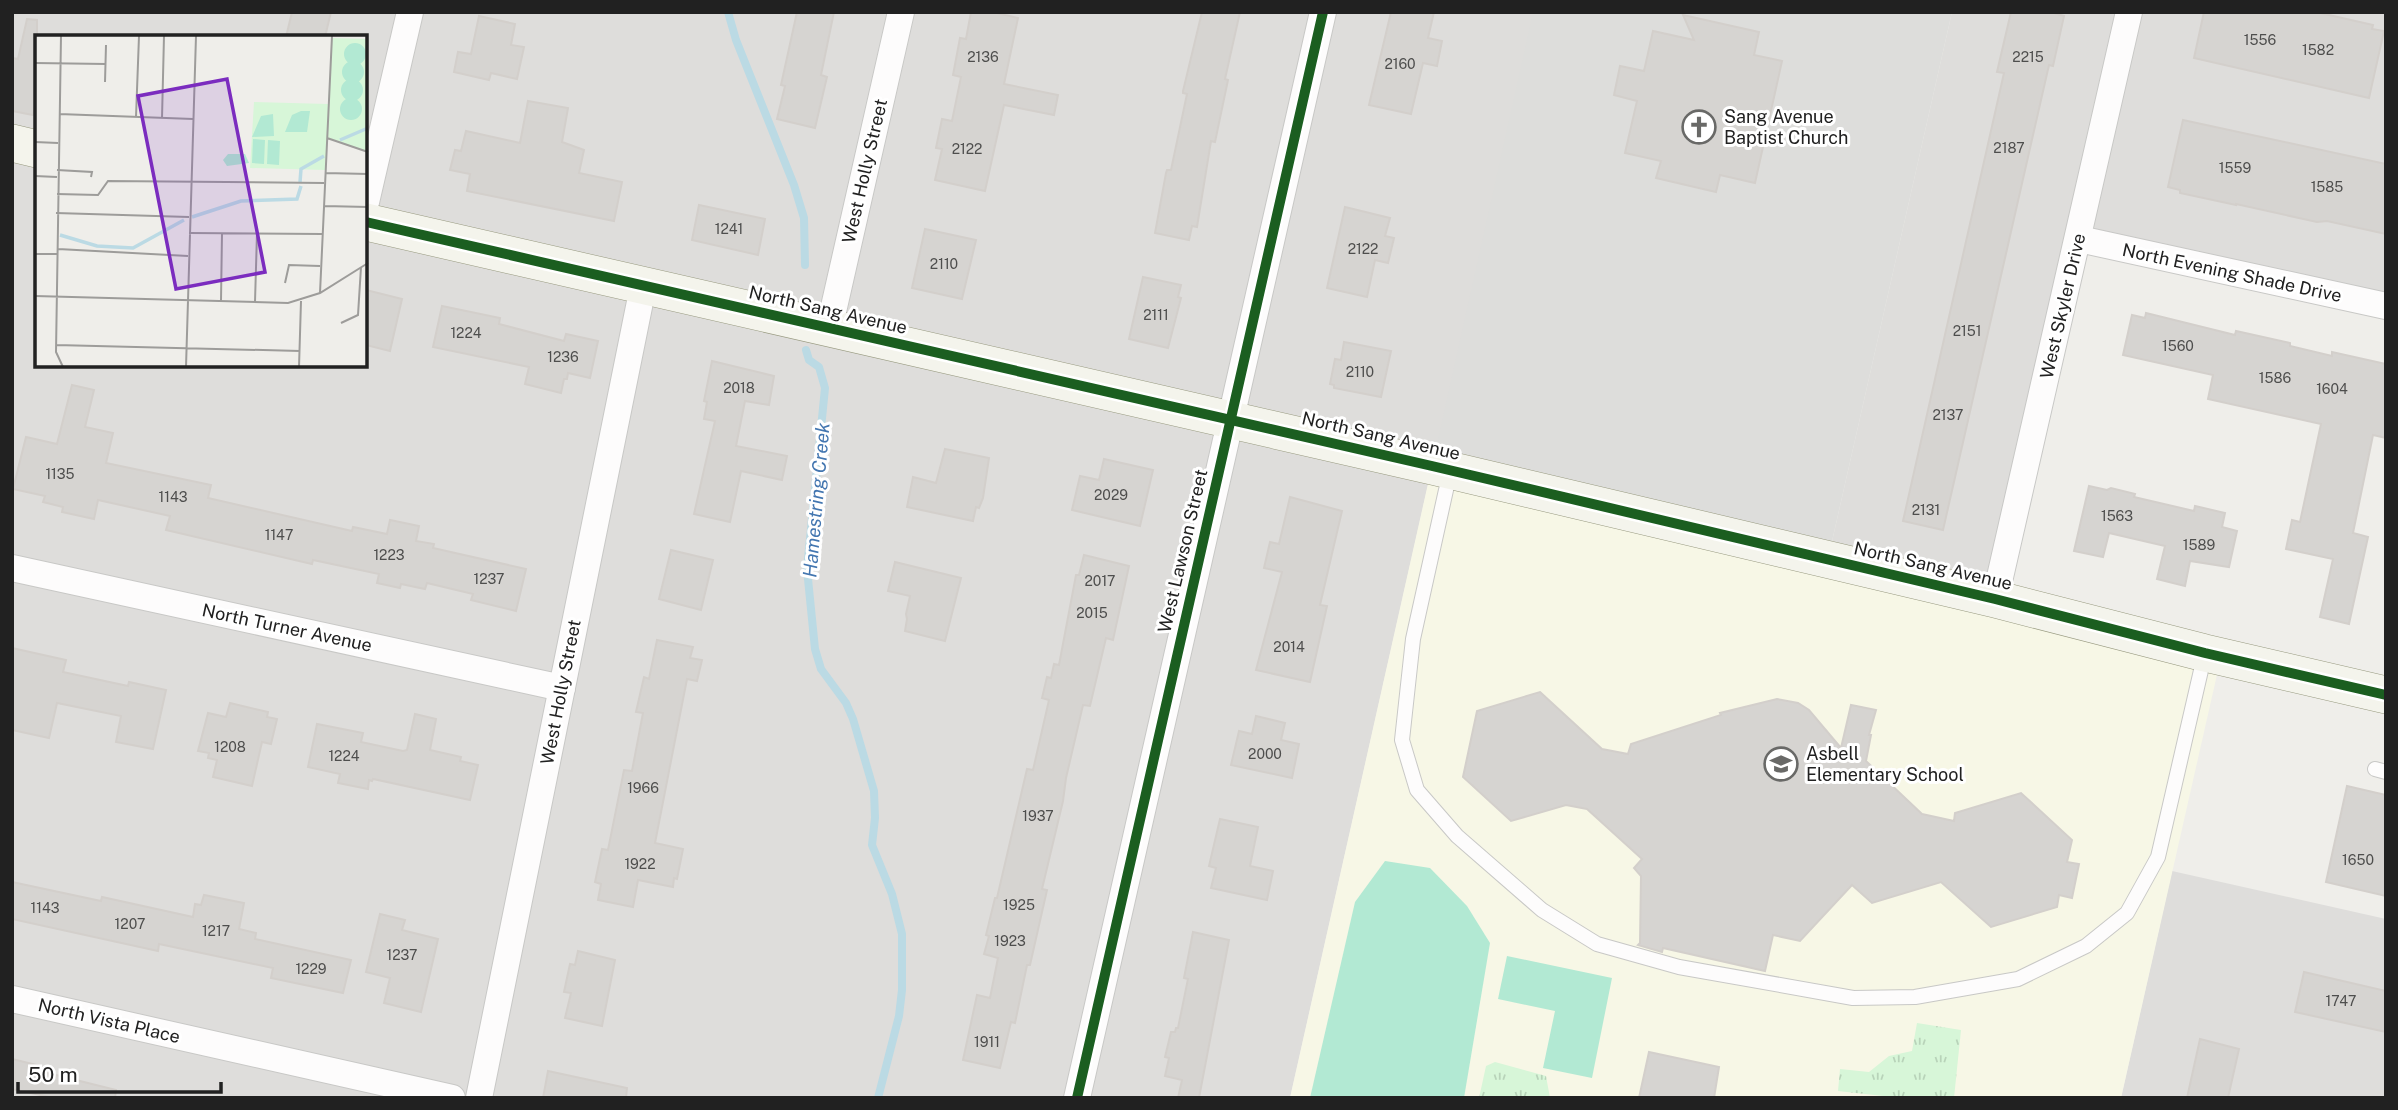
<svg xmlns="http://www.w3.org/2000/svg" width="2398" height="1110" font-family="'Public Sans',sans-serif">
  <defs>
    <pattern id="park-tufts" width="24" height="20" patternUnits="userSpaceOnUse" patternTransform="scale(1.75)"><rect width="24" height="20" fill="#d7f6d8"/><path d="M3 7l-1-3M5 7V3M7 7l1-3M15 17l-1-3M17 17v-4M19 17l1-3" fill="none" stroke="#b8d3b9"/></pattern>
  </defs>
  <rect width="100%" height="100%" fill="#efeeea"/>
  <g fill="#dedddb" fill-rule="evenodd">
    <path d="M12,12H1547L1432,467L1290,1098H12ZM37,37H366V366H37Z"/>
    <path d="M1952,12H2386V306L2079,240L1995,599L1828,559Z"/>
    <path d="M2172,871L2386,919V1098H2121Z"/>
  </g>
  <path fill="#f7f7e6" d="M1432,466L2221,657L2121,1098H1290Z"/>
  <path fill="#dddddb" d="M1533,12H1952L1828,559L1432,466Z"/>
  <g fill="url(#park-tufts)">
    <path d="M1917,1023L1961,1030L1954,1098H1901L1838,1091L1840,1069L1869,1072L1889,1056L1912,1051Z"/>
    <path d="M1495,1062L1546,1076L1550,1098H1479L1486,1066Z"/>
  </g>
  <g fill="#b2e9d3">
    <path d="M1385,861L1430,868L1467,906L1490,943L1464,1098H1310L1355,902Z"/>
    <path d="M1507,956L1612,978L1592,1078L1543,1068L1555,1011L1498,999Z"/>
  </g>
  <g fill="none" stroke-linecap="round" stroke-linejoin="round">
    <g stroke="#bbdae4" stroke-width="8">
      <path d="M728,12L736,40L794,185L804,218L805,265"/>
      <path d="M806,350L809,360L819,367L825,388L807,569L815,649L821,669L846,703L853,719L874,791L875,818L872,845L892,894L902,934V990L899,1016L878,1098"/>
    </g>
  </g>
  <g fill="#d6d4d1" stroke="#d3cfcb" stroke-width="2">
    <path d="M292,12H331L325,37H286Z"/>
    <path d="M797,12H834L821,75L827,77L815,128L777,119L785,86L781,85Z"/>
    <path d="M971,12H993L1018,18L1004,84L1058,95L1054,115L1004,105L985,191L935,180L942,149L936,148L942,119L952,121L961,77L953,75L960,38L966,39Z"/>
    <path d="M1202,12H1240L1225,79L1228,80L1215,142L1211,141L1197,227L1192,226L1189,240L1155,233L1166,173L1167,170H1171L1187,94L1183,93V91Z"/>
    <path d="M1391,12H1434L1428,38L1442,41L1437,66L1423,63L1411,114L1369,105Z"/>
    <path d="M2011,12H2051L2064,16L2053,66L2049,65L1943,530L1903,521L2004,73L1997,72Z"/>
    <path d="M2204,12H2316L2373,25L2372,29L2384,31L2369,98L2194,58Z"/>
    <path d="M1683,15L1759,32L1754,55L1782,61L1755,183L1720,175L1716,192L1656,178L1661,161L1625,153L1637,101L1614,95L1620,66L1644,71L1653,31L1694,40Z"/>
    <path d="M479,16L515,24L511,45L524,47L517,79L491,73L489,80L454,72L458,52L471,54Z"/>
    <path d="M27,19L37,20V98L33,115L12,111V58L18,59Z"/>
    <path d="M528,101L568,108L562,142L584,150L579,173L622,182L614,221L467,191L470,174L450,170L455,150L461,151L466,131L520,143Z"/>
    <path d="M2183,120L2386,164V234L2327,221L2317,222L2236,204V205L2180,193V190L2168,187Z"/>
    <path d="M699,205L765,219L758,255L692,240Z"/>
    <path d="M1345,207L1390,218L1385,236L1394,238L1388,263L1375,260L1367,297L1327,288Z"/>
    <path d="M925,229L976,240L962,299L912,288Z"/>
    <path d="M1143,277L1181,285L1178,297L1181,298L1168,348L1129,339Z"/>
    <path d="M366,290L402,299L390,351L366,345Z"/>
    <path d="M442,306L500,318L499,324L564,341L566,334L598,341L590,378L568,373L567,379H564L561,393L525,384L529,367L433,347Z"/>
    <path d="M2146,313L2235,335L2236,331L2290,343V346L2332,356V352L2386,364V438L2373,435L2353,533L2368,537L2349,624L2320,617L2333,559L2286,549L2292,520L2300,522L2321,424L2208,399L2213,375L2123,355L2132,315L2145,318Z"/>
    <path d="M1344,342L1391,351L1381,397L1334,388V385L1330,384L1335,359L1341,360Z"/>
    <path d="M712,361L774,376L769,405L745,401L736,446L787,456L782,480L741,471L730,522L694,514L715,421L704,419L707,402L704,401Z"/>
    <path d="M72,385L94,390L85,427L113,433L106,463L211,485L208,498L352,531L353,527L387,534L390,520L419,526L416,541L434,544L433,548L526,569L516,611L471,600L473,594L427,583L425,589L401,584L400,588L377,583L379,574L313,560L312,564L166,530L170,516L98,500L94,519L62,512L63,507L43,502L45,496L13,489L26,437L57,444Z"/>
    <path d="M945,449L989,458L983,498L979,508L976,507L973,521L907,507L913,477L936,483Z"/>
    <path d="M1104,459L1153,470L1140,526L1072,510L1080,476L1099,480Z"/>
    <path d="M2089,486L2107,490L2111,488L2135,494L2134,497L2194,511L2195,506L2225,513L2222,527L2237,531L2229,567L2190,561L2185,586L2157,579L2165,546L2109,533L2103,557L2074,551Z"/>
    <path d="M1290,497L1342,511L1320,605L1327,606L1310,682L1256,670L1282,572L1264,568L1270,542L1279,544Z"/>
    <path d="M671,550L713,560L701,610L659,599Z"/>
    <path d="M1084,555L1129,566L1113,640L1106,638L1090,706L1083,705L1066,778L1063,801L1042,889L1047,890L1030,965H1027L1015,1023L1011,1022L1000,1068L963,1060L977,995L990,998L998,958L984,954L989,936L986,935L995,898H997L1027,769L1033,770L1049,700L1042,698L1047,677L1051,678L1054,664L1059,665L1076,575H1079Z"/>
    <path d="M895,562L961,578L945,641L905,631L907,619L906,614L910,596L888,591Z"/>
    <path d="M657,640L693,647L690,658L702,660L697,681L687,679L655,843L683,849L677,879L674,878L673,887L638,880L633,907L598,900L601,884L595,882L602,849L608,850L624,770L632,771L643,713L636,712L644,677L649,679Z"/>
    <path d="M12,648L66,660L63,672L128,686L129,682L166,690L153,749L116,742L121,716L57,703L49,738L12,730Z"/>
    <path d="M1540,692L1602,749L1628,754L1631,744L1721,715L1720,713L1777,699L1798,703L1809,710L1841,748L1851,705L1876,710L1869,735H1871L1866,761L1922,814L1954,821L1955,813L2021,793L2072,840L2067,862L2079,864L2072,898L2059,895L2057,907L1991,927L1941,882L1872,903L1852,885L1800,941L1773,935L1765,971L1663,948L1662,952L1638,945L1640,943L1641,876L1634,868L1642,859L1587,809L1566,805L1511,821L1463,777L1477,711Z"/>
    <path d="M230,703L268,712L267,717L277,719L271,744L262,742L252,786L213,777L217,760L208,758L209,753L198,751L208,713L226,717Z"/>
    <path d="M415,714L436,719L430,750L461,757L460,761L478,765L470,800L373,779L372,781L369,780L368,789L338,783L340,774L308,767L317,724L363,733L361,742L403,751L407,750Z"/>
    <path d="M1256,716L1285,723L1281,740L1299,744L1292,778L1231,765L1239,731L1252,734Z"/>
    <path d="M2347,786L2386,795V896L2326,882Z"/>
    <path d="M1220,819L1258,827L1250,866L1273,871L1267,900L1211,888L1216,868L1209,866Z"/>
    <path d="M12,882L101,901L102,897L193,917L195,904L201,905L204,895L244,903L239,929L256,933L255,939L351,960L343,993L271,978L273,968L159,944L158,951L12,919Z"/>
    <path d="M380,914L405,920L402,930L438,939L421,1012L384,1003L390,978L366,972Z"/>
    <path d="M1193,932L1229,940L1199,1098H1178L1182,1080L1165,1076L1169,1058L1165,1057L1171,1032H1175L1176,1028H1178L1188,979L1184,978Z"/>
    <path d="M578,951L615,960L602,1026L565,1018L571,993L564,992L570,964L575,965Z"/>
    <path d="M2304,972L2386,991V1032L2295,1012Z"/>
    <path d="M2200,1039L2239,1049L2228,1098H2187Z"/>
    <path d="M1649,1052L1719,1067L1714,1098H1639Z"/>
    <path d="M12,1059L41,1066L40,1071L116,1090L115,1098H54L12,1089Z"/>
    <path d="M548,1071L627,1088L626,1098H543Z"/>
  </g>
  <g fill="none" stroke-linecap="round" stroke-linejoin="round">
    <defs>
      <g id="lane">
        <path d="M1450,472L1413,639L1402,740L1417,790L1457,836L1542,910L1597,944L1679,967L1853,998L1915,997L2018,979L2086,946L2127,913L2158,857L2205,653"/>
        <path d="M2375,769L2386,772"/>
      </g>
      <g id="street">
        <path d="M366,202L410,12"/>
        <path d="M2079,239L2386,306"/>
        <path d="M829,329L901,12"/>
        <path d="M12,568L562,688"/>
        <path d="M1995,599L2129,12"/>
        <path d="M12,999L452,1098"/>
        <path d="M479,1098L643,287"/>
        <path d="M1077,1098L1323,12"/>
      </g>
      <g id="secondary">
        <path d="M12,143L37,149"/>
        <path d="M366,222L1432,466L1995,599L2205,653L2386,695"/>
      </g>
    </defs>
    <use href="#lane" stroke="#c8c8c6" stroke-width="16"/>
    <use href="#street" stroke="#c8c8c6" stroke-width="28"/>
    <use href="#secondary" stroke="#989a80" stroke-width="38"/>
    <use href="#lane" stroke="#fdfcfc" stroke-width="14"/>
    <use href="#street" stroke="#fdfcfc" stroke-width="26"/>
    <use href="#secondary" stroke="#f4f4ec" stroke-width="37"/>
    <defs>
      <g id="cycleway">
        <path d="M366,222L1432,466L1995,599L2205,653L2386,695"/>
        <path d="M1077,1098L1323,12"/>
      </g>
    </defs>
    <use href="#cycleway" stroke="#fff" stroke-width="15"/>
    <use href="#cycleway" stroke="#1b5e20" stroke-width="10"/>
  </g>
  <defs>
    <symbol id="church-ring" viewBox="-11 -11 22 22"><circle r="9.5" fill="#fff" stroke="#696967" stroke-width="1.5"/><path d="M-1.2-6h2.4v3.5h3.3v2.4h-3.3V6h-2.4V-.1h-3.3v-2.4h3.3Z" fill="#696967"/></symbol>
    <symbol id="school-ring" viewBox="-11 -11 22 22"><circle r="9.5" fill="#fff" stroke="#696967" stroke-width="1.5"/><path d="M0-5L7-2L0 1L-7-2ZM-4 1L0 2.5L4 1V4Q0 6-4 4Z" fill="#696967"/></symbol>
  </defs>
  <g fill-rule="evenodd">
    <use href="#church-ring" x="1680" y="108" width="38" height="38"/>
    <use href="#school-ring" x="1762" y="745" width="38" height="38"/>
  </g>
  <g text-anchor="middle" stroke-width="6" stroke-linejoin="round" paint-order="stroke">
    <g font-size="14" fill="#4e4e4d">
      <text x="2260" y="45">1556</text>
      <text x="2318" y="55">1582</text>
      <text x="983" y="62">2136</text>
      <text x="2028" y="62">2215</text>
      <text x="1400" y="69">2160</text>
      <text x="2009" y="153">2187</text>
      <text x="967" y="154">2122</text>
      <text x="2235" y="173">1559</text>
      <text x="2327" y="192">1585</text>
      <text x="729" y="234">1241</text>
      <text x="1363" y="254">2122</text>
      <text x="944" y="269">2110</text>
      <text x="1156" y="320">2111</text>
      <text x="1967" y="336">2151</text>
      <text x="466" y="338">1224</text>
      <text x="2178" y="351">1560</text>
      <text x="563" y="362">1236</text>
      <text x="1360" y="377">2110</text>
      <text x="2275" y="383">1586</text>
      <text x="739" y="393">2018</text>
      <text x="2332" y="394">1604</text>
      <text x="1948" y="420">2137</text>
      <text x="60" y="479">1135</text>
      <text x="1111" y="500">2029</text>
      <text x="173" y="502">1143</text>
      <text x="1926" y="515">2131</text>
      <text x="2117" y="521">1563</text>
      <text x="279" y="540">1147</text>
      <text x="2199" y="550">1589</text>
      <text x="389" y="560">1223</text>
      <text x="489" y="584">1237</text>
      <text x="1100" y="586">2017</text>
      <text x="1092" y="618">2015</text>
      <text x="1289" y="652">2014</text>
      <text x="230" y="752">1208</text>
      <text x="1265" y="759">2000</text>
      <text x="344" y="761">1224</text>
      <text x="643" y="793">1966</text>
      <text x="1038" y="821">1937</text>
      <text x="2358" y="865">1650</text>
      <text x="640" y="869">1922</text>
      <text x="1019" y="910">1925</text>
      <text x="45" y="913">1143</text>
      <text x="130" y="929">1207</text>
      <text x="216" y="936">1217</text>
      <text x="1010" y="946">1923</text>
      <text x="402" y="960">1237</text>
      <text x="311" y="974">1229</text>
      <text x="2341" y="1006">1747</text>
      <text x="987" y="1047">1911</text>
    </g>
    <g font-size="18" fill="#212121" stroke="#fff" text-anchor="start">
      <text x="1724" y="123">Sang Avenue<tspan x="1724" dy="21">Baptist Church</tspan></text>
      <text x="1806" y="760">Asbell<tspan x="1806" dy="21">Elementary School</tspan></text>
    </g>
    <g font-size="18" fill="#212121" stroke="#fff">
      <text transform="translate(865 171) rotate(-77)" y="6">West Holly Street</text>
      <text transform="translate(2232 273) rotate(12)" y="6">North Evening Shade Drive</text>
      <text transform="translate(2063 306) rotate(-77)" y="6">West Skyler Drive</text>
      <text transform="translate(828 310) rotate(13)" y="6">North Sang Avenue</text>
      <text transform="translate(1381 436) rotate(13)" y="6">North Sang Avenue</text>
      <text transform="translate(1183 551) rotate(-77)" y="6">West Lawson Street</text>
      <text transform="translate(1933 566) rotate(13)" y="6">North Sang Avenue</text>
      <text transform="translate(287 628) rotate(12)" y="6">North Turner Avenue</text>
      <text transform="translate(561 692) rotate(-79)" y="6">West Holly Street</text>
      <text transform="translate(109 1021) rotate(13)" y="6">North Vista Place</text>
    </g>
    <g font-size="19" font-style="italic" fill="#4376b0" stroke="#fff">
      <text transform="translate(816 500) rotate(-85)" y="7">Hamestring Creek</text>
    </g>
  </g>
  <g transform="translate(35 35)">
    <rect width="332" height="332" fill="#efeeea"/>
    <path d="M297,3L332,4V117L292,103L290,135L215,133L219,67L293,69Z" fill="#d7f6d8"/>
    <path d="M309 19a11 11 0 1 1 22 0a11 11 0 1 1-22 0ZM307 37a11 11 0 1 1 22 0a11 11 0 1 1-22 0ZM306 55a11 11 0 1 1 22 0a11 11 0 1 1-22 0ZM305 74a11 11 0 1 1 22 0a11 11 0 1 1-22 0ZM266,76H275L272,97H250L257,80ZM238,79L239,101L217,102L226,81ZM218,104L230,105L229,129L217,128ZM233,105L245,106L244,130L232,129ZM193,119H210L214,128L192,131L188,125Z" fill="#b2e9d3"/>
    <path fill="none" stroke="#bbdae4" stroke-width="3.5" d="M305,105L333,93M265,147L266,134L289,121M157,182L206,166L262,164L266,151M25,200L62,211L98,213L149,185"/>
    <path fill="none" stroke="#9d9c9a" stroke-width="2" d="M26,1L21,317L28,332M0,28L71,29M70,47L71,10M24,79L158,84M101,82L104,1M127,83L129,1M292,103L333,117M0,107L23,108M22,135L57,137L56,142M290,138L333,139M0,141L22,142M22,159L63,160L73,146L289,148M289,171L333,172M21,178L154,182M154,198L287,199M23,214L153,221M0,219H22M250,248L254,230L285,231M285,258L297,1M0,261L253,268L285,258L333,228M186,266L187,198M220,267L222,198M306,288L323,280L326,232M21,310L265,316M151,332L161,1M264,332L266,266"/>
    <path fill="#7b2cbf" fill-opacity="0.15" stroke="#7b2cbf" stroke-width="3.5" d="M192,44L230,237L141,254L103,61Z"/>
    <rect width="332" height="332" fill="none" stroke="#212121" stroke-width="3.5"/>
  </g>
  <rect width="2398" height="1110" fill="none" stroke="#212121" stroke-width="28"/>
  <path d="M18 1082v10h203v-10" fill="none" stroke="#212121" stroke-width="3.5"/>
  <text x="28" y="1082" font-size="21" fill="#212121" stroke="#ffffff" stroke-width="5" paint-order="stroke">50 m</text>
</svg>
